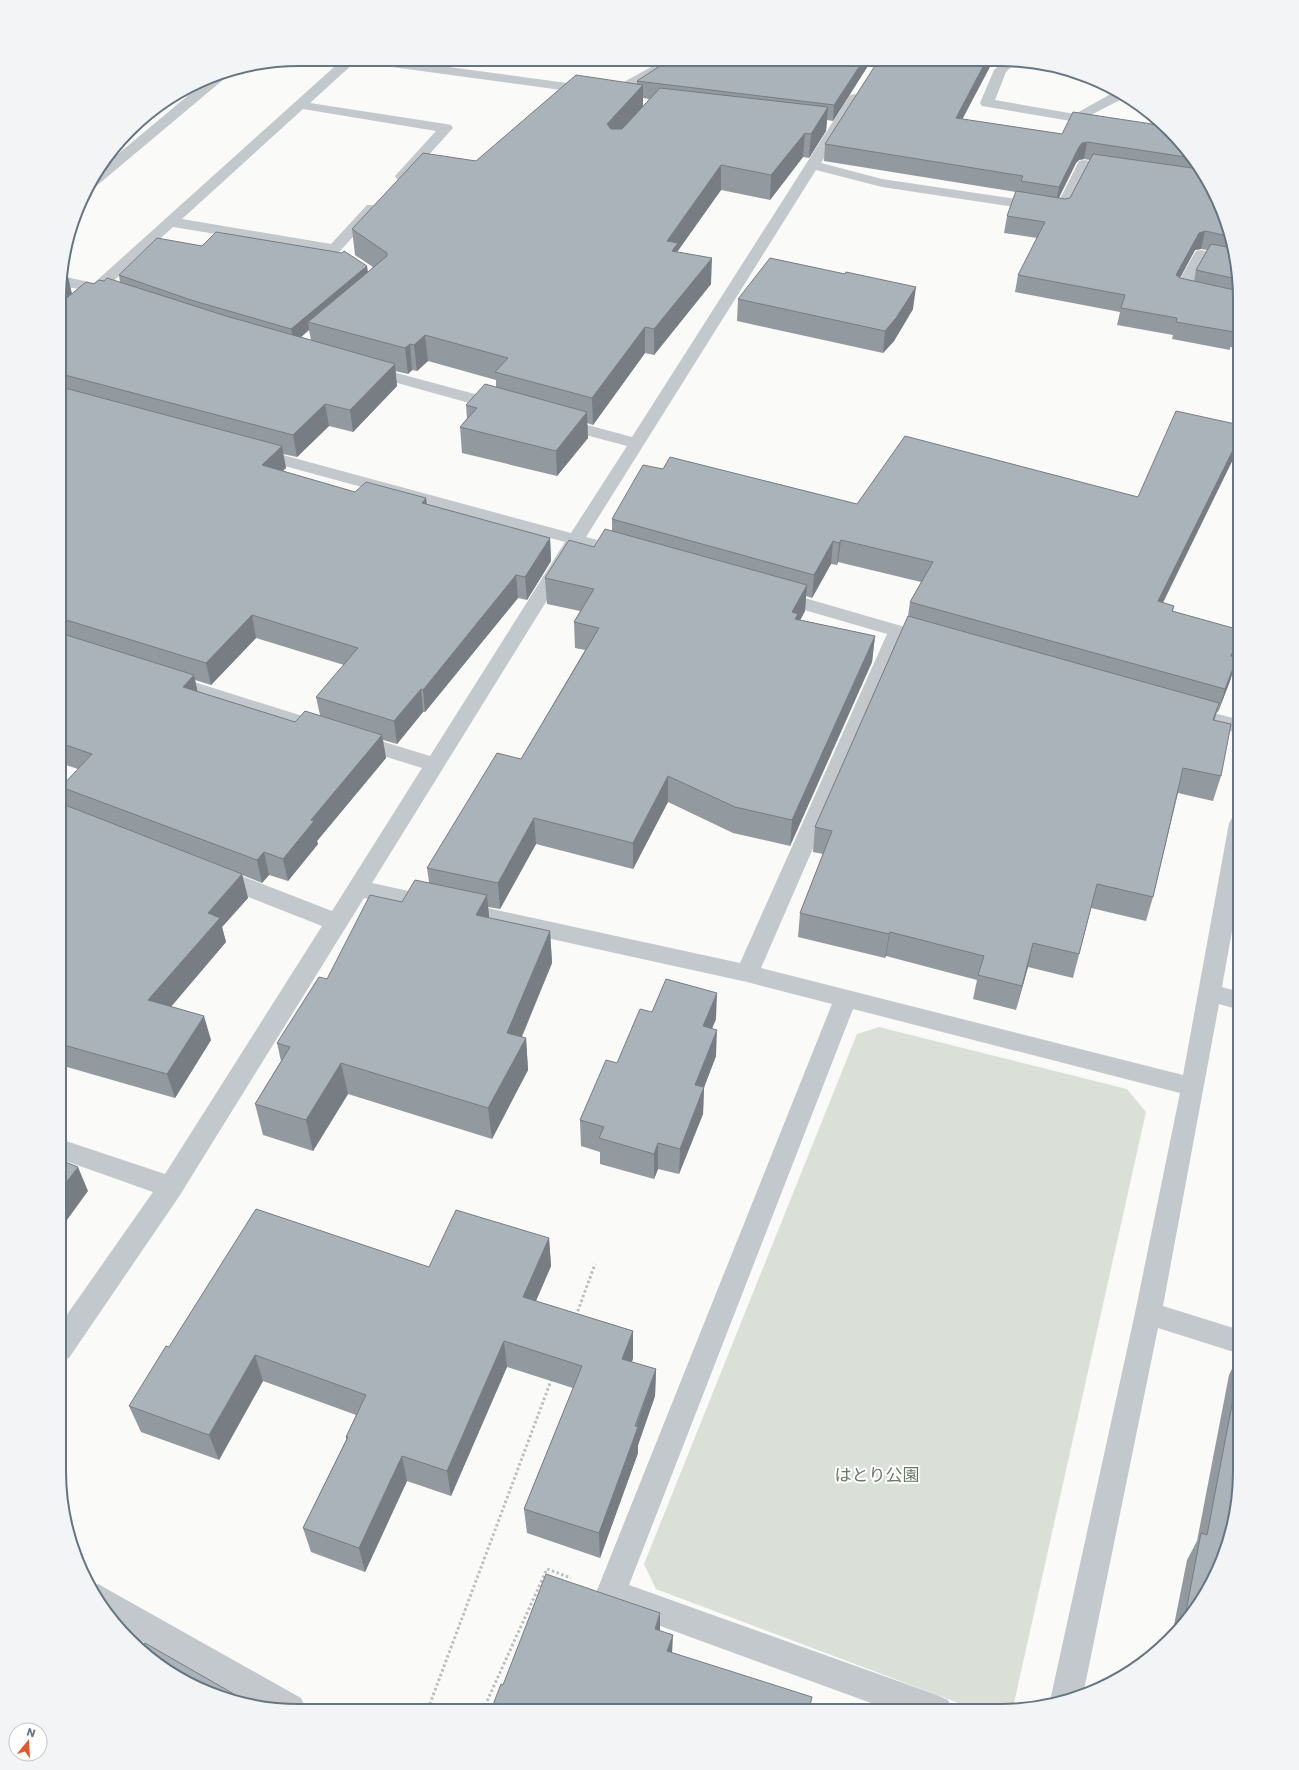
<svg xmlns="http://www.w3.org/2000/svg" width="1299" height="1770" font-family="Poppins,'Noto Sans JP',sans-serif">
  <rect width="100%" height="100%" fill="#fafaf8"/>
  <path fill="#dadfd7" d="M879,1027L1127,1089L1146,1112L1014,1703L998,1711H980L656,1589L644,1564L857,1034Z"/>
  <g fill="none" stroke-linecap="round" stroke-linejoin="round">
    <path stroke="#bbbfc2" stroke-width="2" stroke-dasharray="1.5 1.5" stroke-linecap="butt" d="M1234,643L1240,645"/>
    <g stroke="#bbbfc2" stroke-width="3" stroke-dasharray="2.5 2.5" stroke-linecap="butt">
      <path d="M576,1316L595,1264"/>
      <path d="M428,1709L552,1378"/>
      <path d="M483,1710L547,1569L571,1578"/>
    </g>
    <g fill="#c3c8cc" fill-rule="evenodd">
      <path d="M343,59H389L611,89L664,60H677L673,67L613,97L355,62L310,103L446,124L451,125L453,128L407,179H397L395,176L436,131L303,109L182,219L331,244L367,205H377L379,208L377,211L339,252L334,253L173,227L108,286L117,290L120,293L117,296L112,298L99,294C94,299 91,300 84,298L81,295L85,290L61,286V276L94,283Z"/>
      <path d="M853,61H879L883,64L877,68L855,64Z"/>
      <path d="M1003,61H1017L1006,72L995,100L1075,114L1116,91L1126,97L1077,122L982,106L980,103L994,70Z"/>
      <path d="M231,70L230,74L94,188L88,189L91,179L100,169L203,83L222,72Z"/>
      <path d="M855,94L860,95L862,98L821,163L882,179L1057,205L1079,161L1084,160L1116,165L1121,166L1123,169L1121,172L1116,173L1089,169L1069,210L1067,213L1062,214L882,187L816,170L586,537L631,549L634,553L631,557L625,559L580,547L372,883L740,963L887,634L770,600L768,596L770,592L777,590L936,636L939,640L936,644L929,646L904,639L761,968L1183,1075L1229,823L1232,818L1240,816V886L1222,987L1240,992V1010L1219,1004L1163,1306L1240,1330V1354L1158,1328L1083,1695L1062,1703L1052,1704L1050,1701L1135,1313L1180,1093L853,1009L629,1585L937,1695L948,1700L953,1711H893L611,1608L600,1604L596,1593L832,1004L747,982L364,898L180,1195L69,1358L59,1361V1326L153,1192L60,1159V1139L165,1174L322,926L210,882L207,876L210,870L218,868L226,870L332,911L422,768L348,745L345,740L348,735L355,733L430,756L565,542L251,457L248,453L251,449L257,448L571,533L627,446L552,426L550,422L552,418L558,417L632,437L848,98L850,95Z"/>
      <path d="M1201,250L1234,257L1235,265L1206,259L1190,289L1203,292L1206,295L1203,298L1198,300L1176,294L1173,291L1194,254L1196,251Z"/>
      <path d="M367,365L508,403L510,407L508,411L502,412L361,373L359,370L361,367Z"/>
      <path d="M169,674L331,725L334,730L331,735L324,737L162,685L159,680L162,675Z"/>
      <path d="M1185,705L1240,720V734L1178,717L1175,712L1178,707Z"/>
      <path d="M98,1584L301,1698L306,1709H268L254,1706L117,1627L91,1587Z"/>
    </g>
  </g>
  <g fill="#929a9f" fill-rule="evenodd">
    <path d="M669,60L871,61L833,121L827,120L826,131L809,158L803,157L770,200L721,190L677,252L711,284L654,355L645,353L593,425L587,423L588,438L557,476L462,453L460,427L467,418L466,405L496,387V380L428,361L417,371L412,370L408,374L395,371L397,386L353,432L329,426L297,457L283,454L286,468L282,471L355,492L426,498L427,504L550,538L551,561L527,600L518,598L425,712H423L397,744L383,740L386,758L317,841L318,844L288,881L269,875L262,883L242,875L248,898L222,927L226,942L171,1007L211,1040L175,1098L60,1065V803L67,806L61,787L78,769L60,763L61,275L68,277L72,294L94,284L104,281L120,283L119,275L202,246L367,266L368,272L373,267L355,255L352,229L476,161L637,84V81ZM643,98L649,99L643,106ZM309,330L311,340L301,337ZM256,638L344,665L316,697L320,715L295,722L197,691L195,680L211,685Z"/>
    <path d="M993,61L962,119L1062,134L1180,141L1215,193L1232,237L1240,299V349L1230,347V350L1172,339L1173,335L1117,325L1120,312L1015,292L1018,275L1037,238L1004,233L1007,216L1016,192L824,161L825,144ZM1084,159L1090,160L1070,198L1065,199L1059,198L1076,163L1079,160ZM1201,249L1207,250L1196,270L1194,281L1180,278L1195,250Z"/>
    <path d="M738,299L913,309L894,341L883,353L737,321Z"/>
    <path d="M1238,449L1163,603L1174,606L1173,611L1240,633L1233,657L1237,658L1230,681L1218,712H1217L1214,721L1221,776L1213,801L1178,793L1153,897L1146,921L1091,908L1073,978L1028,967L1016,1010L973,999L977,980L886,956L885,958L798,937L800,913L823,854L813,852L815,827L908,616L910,602L921,582L838,562L837,565L831,564L812,598L806,596L805,611L800,620L875,636L872,662L790,846L733,833L668,802L633,869L536,844L500,909L488,907L489,918L550,931L552,963L522,1037L526,1038L528,1070L492,1139L348,1094L313,1151L263,1135L255,1104L281,1061L277,1043L327,979L402,902L429,882L427,868L521,759L585,650L575,648L574,622L580,611L547,604L545,578L594,547L612,531V519L857,504L1138,497Z"/>
    <path d="M652,1012L716,1019L712,1028L716,1056L704,1087L703,1114L679,1174L658,1169L654,1179L600,1164V1152L581,1146L580,1120Z"/>
    <path d="M549,1238L551,1266L536,1301L633,1331V1358L632,1362L656,1369L655,1396L638,1445V1453L600,1558L527,1533L524,1509L573,1388L507,1367L451,1496L407,1481L365,1572L311,1552L303,1528L346,1440V1437L356,1415L263,1381L219,1460L141,1432L129,1406L169,1347L429,1267Z"/>
    <path d="M1240,1239V1270L1234,1268Z"/>
    <path d="M1240,1352L1239,1487L1200,1604L1172,1635L1187,1560L1197,1541L1229,1375Z"/>
  </g>
  <g fill="#777d82">
    <path d="M863,61H871L833,121L834,105Z"/>
    <path d="M986,61H993L954,135L956,118Z"/>
    <path d="M643,85V109L608,148L607,124Z"/>
    <path d="M828,107L826,131L809,158L811,134Z"/>
    <path d="M805,133L803,157L770,200L771,175Z"/>
    <path d="M1087,142L1084,159L1079,160L1076,163L1056,203L1059,187L1079,147L1082,143Z"/>
    <path d="M721,165V190L677,252V268L667,241Z"/>
    <path d="M1205,231L1201,249L1195,250L1172,292L1176,275L1199,233Z"/>
    <path d="M712,258L711,284L654,355V329Z"/>
    <path d="M367,266L368,280L308,322L309,330L294,343L291,329Z"/>
    <path d="M68,277L73,299L61,309V283Z"/>
    <path d="M916,287L913,309L894,341L883,353L885,331Z"/>
    <path d="M645,327V353L593,425L592,398Z"/>
    <path d="M425,335L428,361L417,371L414,345Z"/>
    <path d="M410,344L412,370L408,374L405,348Z"/>
    <path d="M395,364L397,386L353,432L350,410Z"/>
    <path d="M325,404L329,426L297,457L293,435Z"/>
    <path d="M587,412L588,438L557,476L556,451Z"/>
    <path d="M1240,436V443L1238,449L1152,624L1158,601Z"/>
    <path d="M282,446L286,468L266,488L262,465Z"/>
    <path d="M426,498L428,521L422,503Z"/>
    <path d="M550,538L551,561L527,600L525,577Z"/>
    <path d="M841,540L838,562L837,565L839,543Z"/>
    <path d="M833,541L831,564L812,598L814,575Z"/>
    <path d="M516,575L518,598L425,712L423,690Z"/>
    <path d="M807,585L805,611L797,626L792,612Z"/>
    <path d="M252,615L256,638L211,685L206,663Z"/>
    <path d="M1240,633L1234,653L1224,679L1231,656Z"/>
    <path d="M875,636L872,662L790,846L792,820Z"/>
    <path d="M1237,658L1230,681L1218,712L1225,689Z"/>
    <path d="M194,675L199,698L183,687Z"/>
    <path d="M421,689L423,712L397,744L394,721Z"/>
    <path d="M1219,703L1212,728L1213,720Z"/>
    <path d="M382,735L386,758L317,841L318,844L288,881L283,859L311,820Z"/>
    <path d="M668,776V802L633,869V843Z"/>
    <path d="M534,818L536,844L500,909L498,883Z"/>
    <path d="M264,852L269,875L262,883L257,860Z"/>
    <path d="M242,874L248,898L222,927L226,942L156,1024L148,1000L208,913Z"/>
    <path d="M487,895L490,927L476,915Z"/>
    <path d="M550,931L552,963L510,1064L507,1033Z"/>
    <path d="M890,932L886,956L885,958L889,934Z"/>
    <path d="M1033,943L1028,967L1016,1010L1022,986Z"/>
    <path d="M717,993L716,1019L702,1053L703,1026Z"/>
    <path d="M204,1016L211,1040L175,1098L167,1074Z"/>
    <path d="M717,1030L716,1056L695,1111V1085Z"/>
    <path d="M526,1038L528,1070L492,1139L488,1108Z"/>
    <path d="M341,1063L348,1094L313,1151L306,1120Z"/>
    <path d="M704,1087L703,1114L679,1174L680,1149Z"/>
    <path d="M658,1143V1169L654,1179V1154Z"/>
    <path d="M78,1167L88,1191L59,1231V1192Z"/>
    <path d="M549,1238L551,1266L526,1324L523,1297Z"/>
    <path d="M633,1331V1358L623,1386L622,1359Z"/>
    <path d="M504,1341L507,1367L451,1496L447,1471Z"/>
    <path d="M255,1355L263,1381L219,1460L209,1435Z"/>
    <path d="M656,1369L655,1396L638,1445V1453L600,1558L599,1533Z"/>
    <path d="M402,1456L407,1481L365,1572L359,1548Z"/>
    <path d="M660,1613V1632L655,1629Z"/>
    <path d="M673,1635L672,1654L667,1651Z"/>
  </g>
  <g fill="#aab3b9" stroke="#777d82">
    <path d="M669,60L863,61L834,105L637,81Z"/>
    <path d="M878,61H986L956,118L1062,134L1073,112L1165,126L1180,141L1192,158L1087,142L1082,143L1079,147L1059,187L1021,181L1023,176L825,144Z"/>
    <path d="M576,75L643,85L607,124L611,129H622L660,88L828,107L811,134L805,133L771,175L721,165L667,241L678,243L672,251L712,258L654,329L645,327L592,398L495,372L508,358L425,335L414,345L410,344L405,348L308,322L387,256V253L352,229L423,153L476,161Z"/>
    <path d="M1093,154L1199,169L1215,193L1232,237L1205,231L1199,233L1176,275L1180,278L1239,291L1240,299V331L1235,330L1234,332L1176,322L1177,318L1121,308L1125,295L1018,275L1045,222L1007,216L1016,191L1065,199L1070,198Z"/>
    <path d="M216,232L342,253L344,251L367,266L291,329L191,300L119,275L157,238L202,246Z"/>
    <path d="M1211,244L1233,248L1237,279L1196,270Z"/>
    <path d="M770,258L845,274L846,272L916,287L896,318L885,331L738,299Z"/>
    <path d="M61,275L68,277L61,283Z"/>
    <path d="M107,278L226,316L395,364L350,410L325,404L293,435L61,374V302H62L86,282L94,284L99,280L104,281Z"/>
    <path d="M485,384L587,412L556,451L460,427L477,408L466,405Z"/>
    <path d="M61,387L282,446L262,465L355,492L366,482L426,498L422,503L550,538L525,577L516,575L423,690L421,689L394,721L316,697L358,648L252,615L206,663L60,618Z"/>
    <path d="M1176,411L1240,425V436L1158,601L1174,606L1172,611L1240,630V633L1231,656L1237,658L1225,689L910,602L933,562L841,540L839,543L833,541L814,575L612,519L643,465L663,469L670,457L857,504L905,436L1138,497Z"/>
    <path d="M605,529L807,585L792,612L798,614L795,619L875,636L792,820L735,807L668,776L633,843L534,818L498,883L427,868L497,753L521,759L599,628L574,622L594,589L545,578L569,540L594,547Z"/>
    <path d="M908,616L1219,703L1213,720L1231,724L1221,776L1183,768L1153,897L1097,884L1079,954L1033,943L1022,986L978,975L984,956L890,932L889,934L800,913L832,831L815,827Z"/>
    <path d="M60,633L194,675L183,687L295,722L305,711L382,735L311,820L314,821L283,859L264,852L257,860L61,787L92,754L60,743Z"/>
    <path d="M60,803L242,874L208,913L220,918L148,1000L204,1016L167,1074L60,1044Z"/>
    <path d="M415,880L487,895L476,915L550,931L507,1033L526,1038L488,1108L341,1063L306,1120L255,1104L290,1047L277,1043L319,977L327,979L370,895L402,902Z"/>
    <path d="M666,979L717,993L703,1026L717,1030L695,1085L704,1087L680,1149L658,1143L654,1154L599,1138L604,1127L580,1120L606,1060L617,1063L640,1009L652,1012Z"/>
    <path d="M60,1160L78,1167L59,1192Z"/>
    <path d="M256,1209L429,1267L456,1210L549,1238L523,1297L633,1331L622,1359L656,1369L635,1426L638,1427L599,1533L524,1509L582,1366L504,1341L447,1471L402,1456L359,1548L303,1528L348,1437H346L366,1395L255,1355L209,1435L129,1406L166,1346L169,1347Z"/>
    <path d="M1240,1363L1239,1487L1227,1548L1200,1604L1184,1622L1201,1533L1207,1535Z"/>
    <path d="M546,1574L660,1613L655,1629L673,1635L667,1651L812,1697L809,1710H577L573,1708L572,1710H491L501,1684L503,1685Z"/>
    <path d="M145,1643L253,1705L222,1698L166,1670L141,1649Z"/>
  </g>
  <g text-anchor="middle" stroke-width="4" stroke-linejoin="round" paint-order="stroke">
    <g font-size="17" fill="#687a64" stroke="#fff">
      <text x="877" y="1481">はとり公園</text>
    </g>
  </g>
  <path d="M0 0H1299V1770H0ZM299 66H1000A233 233 0 0 1 1233 299V1471A233 233 0 0 1 1000 1704H299A233 233 0 0 1 66 1471V299A233 233 0 0 1 299 66Z" fill="#f3f4f5" fill-rule="evenodd"/>
  <path fill="none" stroke="#657683" stroke-width="2" d="M299 66H1000A233 233 0 0 1 1233 299V1471A233 233 0 0 1 1000 1704H299A233 233 0 0 1 66 1471V299A233 233 0 0 1 299 66Z"/>
  <g transform="translate(28 1742) rotate(18)"><circle r="19" fill="#ffffff" stroke="#c1c8cd"/>
  <path d="M0-3L7 15L0 10L-7 15Z" fill="#e4572e"/>
  <text y="-6" font-size="11" font-weight="bold" text-anchor="middle" fill="#657683">N</text>
  </g>
</svg>
